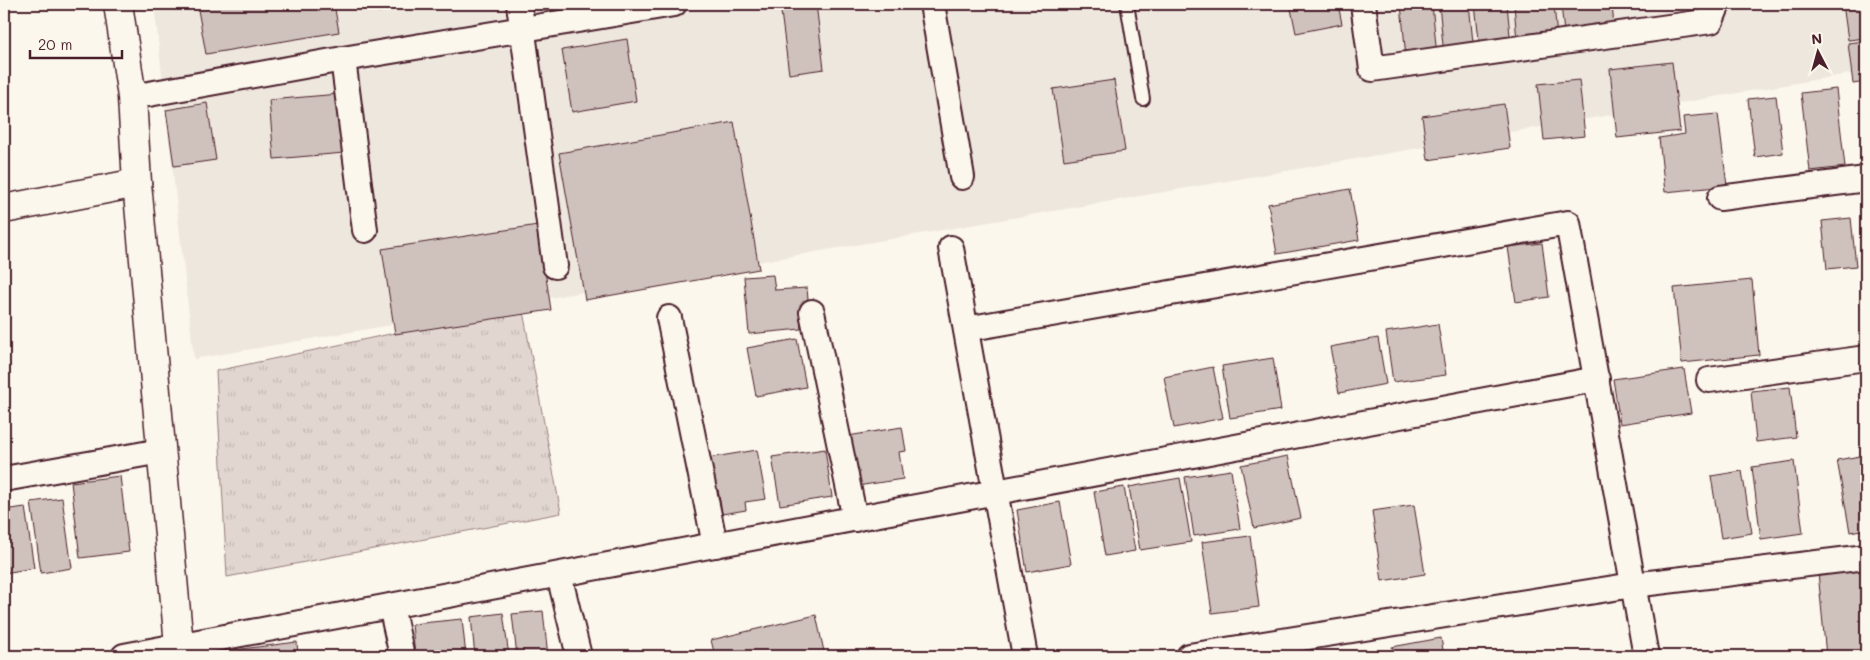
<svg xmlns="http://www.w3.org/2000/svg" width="1870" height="660" font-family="Mali,sans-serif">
  <defs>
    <pattern id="park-tufts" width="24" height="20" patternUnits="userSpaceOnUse" patternTransform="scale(1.25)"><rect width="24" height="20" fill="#e2d7d0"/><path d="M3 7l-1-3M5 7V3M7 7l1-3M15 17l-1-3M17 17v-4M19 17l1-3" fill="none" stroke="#c3b8b3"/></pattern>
  </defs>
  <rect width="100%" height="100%" fill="#fbf7ec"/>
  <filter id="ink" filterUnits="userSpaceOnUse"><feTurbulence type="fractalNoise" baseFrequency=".02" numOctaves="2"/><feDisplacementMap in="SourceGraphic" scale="10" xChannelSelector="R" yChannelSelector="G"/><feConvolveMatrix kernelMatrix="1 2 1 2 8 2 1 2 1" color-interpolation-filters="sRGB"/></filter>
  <g filter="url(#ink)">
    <path fill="#eee7de" d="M154,4H1866V71L194,359Z"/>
    <path fill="url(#park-tufts)" stroke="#967b7e" d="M522,306L561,513L227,577L216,371Z"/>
    <g fill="#cfc2bc" stroke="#4a1f2b">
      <path d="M197,4H334L339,32L206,54Z"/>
      <path d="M376,4H440L377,12Z"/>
      <path d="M780,4H816L824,69L789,74Z"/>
      <path d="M1290,4H1338L1342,24L1296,33Z"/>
      <path d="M1401,4H1432L1437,56L1406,58Z"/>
      <path d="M1439,4H1469L1474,52L1444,55Z"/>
      <path d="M1475,4H1507L1511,46L1480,49Z"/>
      <path d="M1514,4H1554L1557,38L1517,42Z"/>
      <path d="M1561,4H1612L1614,27L1564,33Z"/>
      <path d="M1843,4H1866V38L1848,40Z"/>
      <path d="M627,39L636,101L572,112L562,50Z"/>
      <path d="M1866,41V82L1853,84L1848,43Z"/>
      <path d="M1672,62L1680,131L1617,138L1610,69Z"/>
      <path d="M1114,80L1125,151L1064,160L1053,89Z"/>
      <path d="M1579,80L1585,136L1544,140L1538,84Z"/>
      <path d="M1836,89L1845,167L1810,171L1801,93Z"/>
      <path d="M339,94L344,153L274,159L269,100Z"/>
      <path d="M1776,96L1783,153L1755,157L1748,99Z"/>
      <path d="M207,103L216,160L174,166L166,110Z"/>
      <path d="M1504,104L1510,148L1428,160L1422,116Z"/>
      <path d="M1718,114L1727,186L1665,192L1659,138L1685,134L1683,117Z"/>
      <path d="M734,122L759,269L585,300L559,153Z"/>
      <path d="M1350,189L1359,240L1277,254L1268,204Z"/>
      <path d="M1851,218L1856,266L1827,269L1822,221Z"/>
      <path d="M538,225L551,310L395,334L382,249Z"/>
      <path d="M1542,243L1549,297L1516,302L1508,247Z"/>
      <path d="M773,275L775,290L807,288L809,311L799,312L801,329L749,334L744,277Z"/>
      <path d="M1752,280L1759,355L1682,363L1674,288Z"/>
      <path d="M1438,324L1446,375L1393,382L1386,332Z"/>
      <path d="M1378,338L1386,384L1339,393L1330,347Z"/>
      <path d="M797,339L806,387L756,396L747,348Z"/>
      <path d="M1273,358L1281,410L1230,418L1222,366Z"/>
      <path d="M1213,367L1223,418L1174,428L1164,377Z"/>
      <path d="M1684,369L1691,413L1620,424L1613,379Z"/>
      <path d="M1790,387L1796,437L1756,442L1751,391Z"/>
      <path d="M902,427L906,451L899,452L903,479L857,486L848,436Z"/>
      <path d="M825,449L832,497L780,505L772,457Z"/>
      <path d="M757,450L766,499L745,502L746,510L722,514L718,490L713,491L708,458Z"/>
      <path d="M1866,455V529L1850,532L1837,460Z"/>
      <path d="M1288,456L1301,518L1254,528L1241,465Z"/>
      <path d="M1794,461L1803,533L1761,539L1752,467Z"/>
      <path d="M1231,470L1240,529L1194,536L1185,477Z"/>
      <path d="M1742,471L1752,533L1721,538L1711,476Z"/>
      <path d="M120,476L129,552L80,558L71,482Z"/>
      <path d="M1180,478L1191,542L1140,550L1129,487Z"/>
      <path d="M1124,487L1135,551L1105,556L1094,492Z"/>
      <path d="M62,498L72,568L41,573L31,502Z"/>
      <path d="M1060,502L1071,564L1027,572L1017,510Z"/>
      <path d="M1414,505L1425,574L1382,581L1372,511Z"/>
      <path d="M25,507L34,568L4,573V510Z"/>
      <path d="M1250,536L1259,607L1212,613L1202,542Z"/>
      <path d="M1866,568V653L1826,656L1818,572Z"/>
      <path d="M543,611L548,656H517L512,614Z"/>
      <path d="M503,613L509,656H475L471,617Z"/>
      <path d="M816,615L825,656H715L711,640Z"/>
      <path d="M462,619L466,656H415L412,624Z"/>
      <path d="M1441,638L1444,656H1394L1392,647Z"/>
      <path d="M297,642L298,656H235L234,650Z"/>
    </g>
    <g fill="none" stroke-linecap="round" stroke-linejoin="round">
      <defs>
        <path id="lane" d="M1127,4L1143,99"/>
        <g id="street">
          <path d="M519,4L555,266"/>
          <path d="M932,4L962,177"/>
          <path d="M1363,4L1372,69L1711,21L1718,4"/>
          <path d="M343,59L365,230"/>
          <path d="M132,97L343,59L674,4"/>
          <path d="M1720,198L1866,179"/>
          <path d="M951,248L1025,656"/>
          <path d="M812,312L855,519"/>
          <path d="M669,318L715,545"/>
          <path d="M966,329L1568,223L1646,656"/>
          <path d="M1709,380L1866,358"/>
          <path d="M4,479L161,451"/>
          <path d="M559,575L579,656"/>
          <path d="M391,606L402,656"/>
          <path d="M124,656L1597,379"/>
          <path d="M1189,656L1633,585L1866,557"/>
        </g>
        <g id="secondary">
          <path d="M118,4L132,97L137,183L180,656"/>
          <path d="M4,209L137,183"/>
        </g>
      </defs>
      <use href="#lane" stroke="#4a1f2b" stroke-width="16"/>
      <use href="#street" stroke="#4a1f2b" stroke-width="28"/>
      <use href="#secondary" stroke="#4a1f2b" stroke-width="31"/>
      <use href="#lane" stroke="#fbf7ec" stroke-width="12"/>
      <use href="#street" stroke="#fbf7ec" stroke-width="24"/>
      <use href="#secondary" stroke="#fbf7ec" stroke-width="28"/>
    </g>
  </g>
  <rect width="1870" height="660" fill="none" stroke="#fbf7ec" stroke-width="20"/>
  <rect x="10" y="10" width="1850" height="640" fill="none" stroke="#4a1f2b" stroke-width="2" filter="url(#ink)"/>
  <g transform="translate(1818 52) rotate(354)" stroke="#fbf7ec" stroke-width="4" paint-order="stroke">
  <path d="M0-4L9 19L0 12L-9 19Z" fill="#4a1f2b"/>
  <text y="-8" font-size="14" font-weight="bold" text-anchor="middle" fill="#4a1f2b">N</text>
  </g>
  <path d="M30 50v8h92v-8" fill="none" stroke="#4a1f2b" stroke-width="2.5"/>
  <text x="38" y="50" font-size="15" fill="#4a1f2b" stroke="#fbf7ec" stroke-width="4" paint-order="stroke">20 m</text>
</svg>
